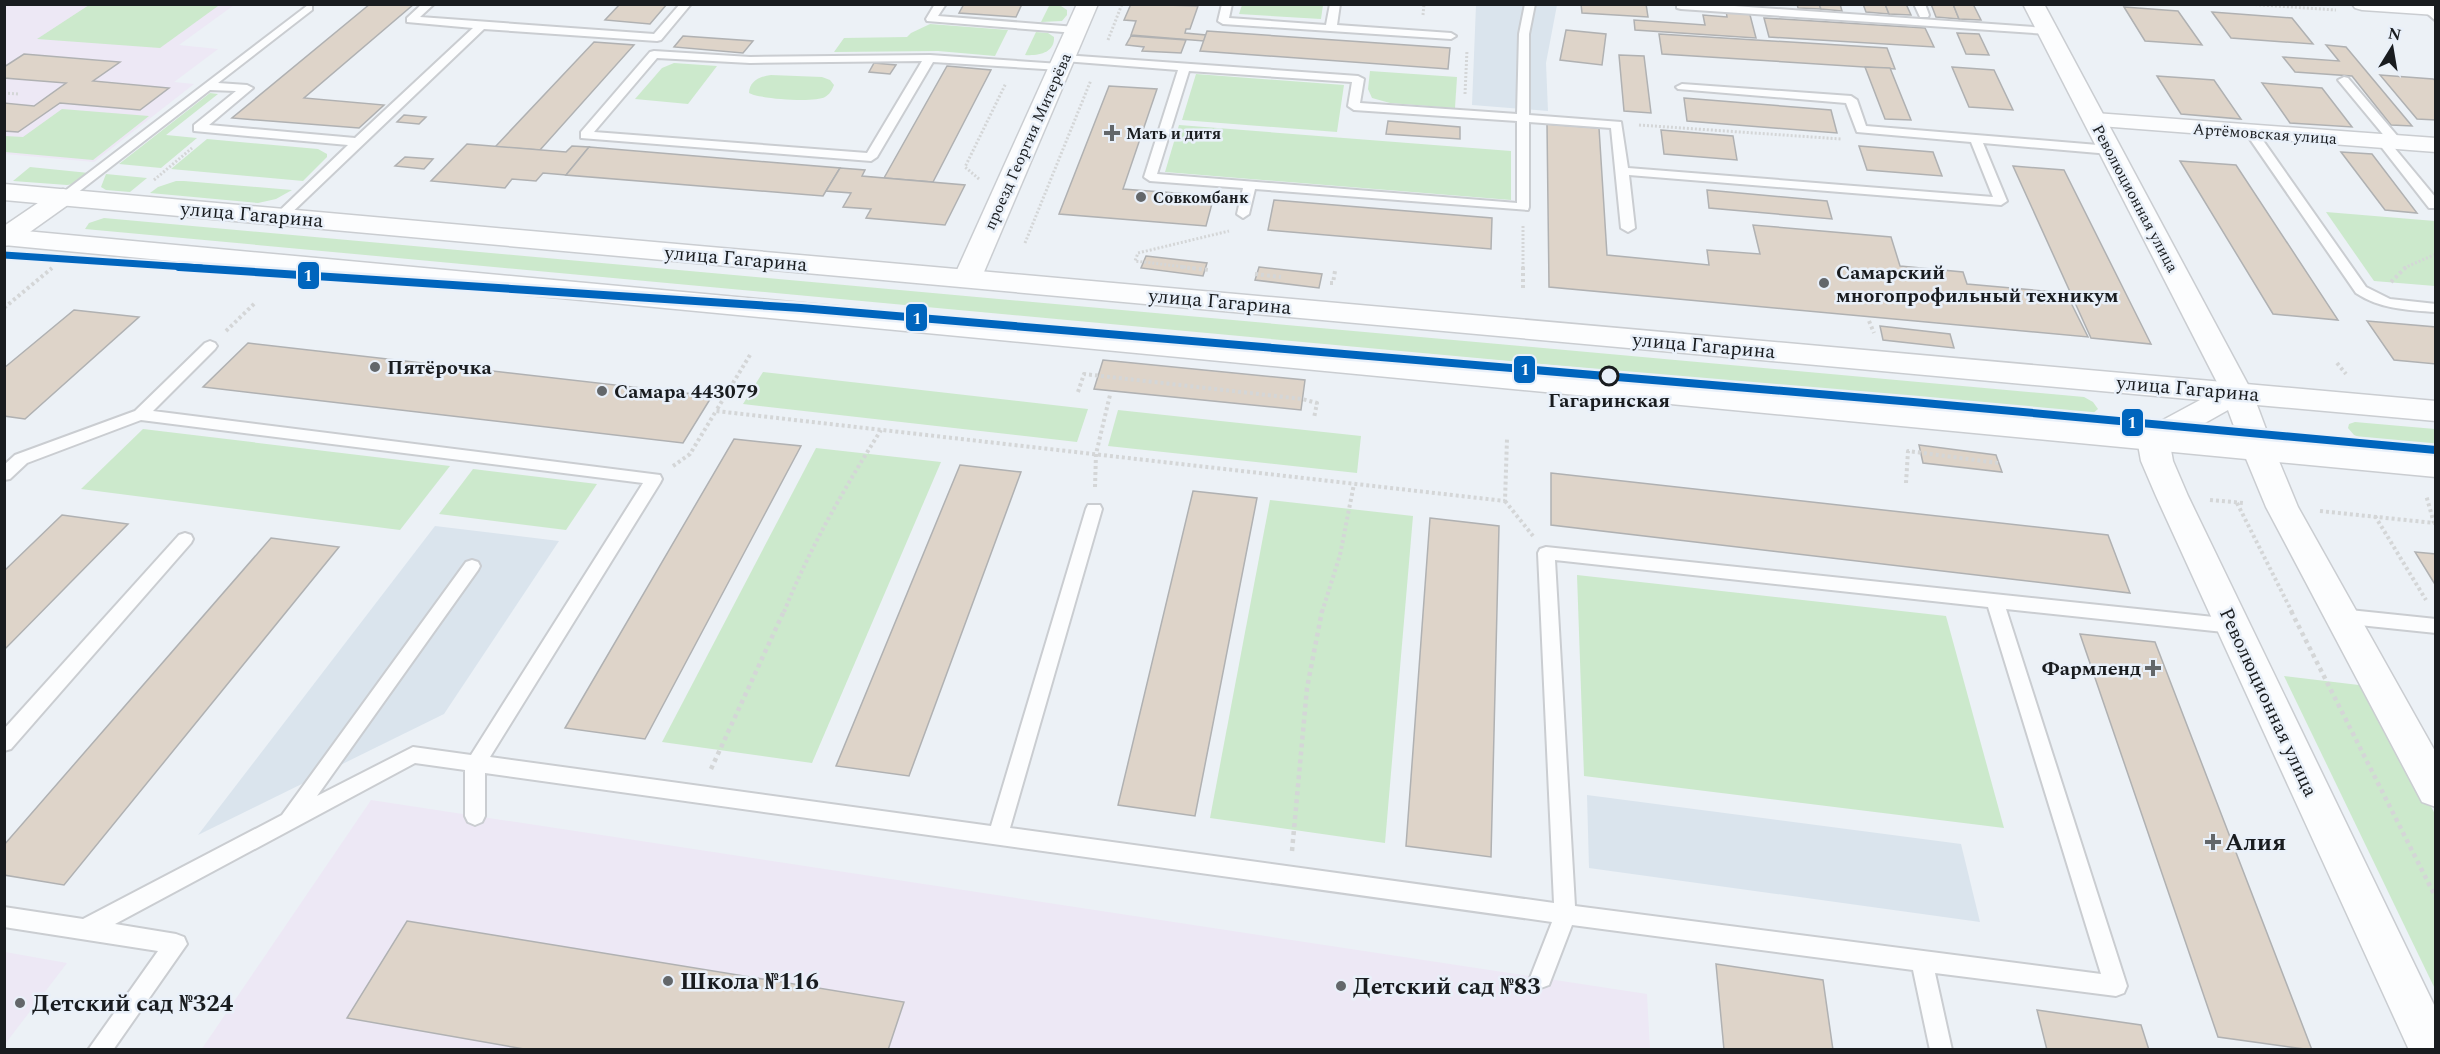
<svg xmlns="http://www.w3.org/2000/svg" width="2440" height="1054" font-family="Spectral,serif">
  <rect width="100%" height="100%" fill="#ecf1f6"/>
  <g fill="#dae4ed">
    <path d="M1476,5H1557L1546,63L1548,111L1472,105Z"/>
    <path d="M435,526L559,541L444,714L198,835Z"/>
    <path d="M1587,795L1961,844L1980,922L1589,868Z"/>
  </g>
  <g fill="#ede8f5">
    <path d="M4,5H234L179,45L218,49L174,82L194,84L94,162L5,154Z"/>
    <path d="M371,800L1647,994L1650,1049L201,1050Z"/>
    <path d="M5,952L67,963L5,1044L4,952Z"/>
  </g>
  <g fill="#cce9cc">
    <path d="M199,4L218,6L160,48L37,39L89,5Z"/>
    <path d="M1242,5V4L1323,5L1321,19L1239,14Z"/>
    <path d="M1049,6H1061L1067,10V15L1062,21L1041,22Z"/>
    <path d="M930,24L1008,30L995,56L938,51L834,52L844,38L907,37L911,33Z"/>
    <path d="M1036,32L1048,33L1054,37C1055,53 1038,56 1025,55Z"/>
    <path d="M674,63L717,66L688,104L635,99L662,68Z"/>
    <path d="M1370,71L1457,77L1455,108L1390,103L1372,98L1368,89Z"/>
    <path d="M1196,74L1344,85L1337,132L1182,120Z"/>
    <path d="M771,75L822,77L830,80L834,85C832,90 830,94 825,97C815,103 759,99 749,93C749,81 761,76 771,75Z"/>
    <path d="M210,93L218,94L166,135L197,138L161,168L119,164Z"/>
    <path d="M62,109L149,116L93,160L5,152V136L23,137Z"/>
    <path d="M1179,125L1511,151V200L1165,172Z"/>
    <path d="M207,139L318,149L327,154V157L303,181L171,169Z"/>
    <path d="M30,167L89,173L74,184L67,185L13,181Z"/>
    <path d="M106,174L147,178L130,192L106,190L101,187Z"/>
    <path d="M176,181H184L292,190L276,199L258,203L150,193L158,187Z"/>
    <path d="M2326,212L2435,221V286L2374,281Z"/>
    <path d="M104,218L2084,397L2093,402L2098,409L2091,415L85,229L89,223Z"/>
    <path d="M763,372L1088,409L1077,442L743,404Z"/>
    <path d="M1118,410L1361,436L1357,473L1108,446Z"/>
    <path d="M2355,422L2435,429V446L2364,439L2354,435L2348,428L2349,424Z"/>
    <path d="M143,429L450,466L400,530L81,489Z"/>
    <path d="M816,448L941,462L812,763L662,742Z"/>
    <path d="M473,469L597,484L566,530L439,514Z"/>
    <path d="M1270,500L1413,516L1385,843L1210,818Z"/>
    <path d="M1577,575L1946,616L2004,828L1584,776Z"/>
    <path d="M2284,676L2367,686L2435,814V989Z"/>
  </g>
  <g fill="#ded4c9" stroke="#b0b1b2" stroke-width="1.5">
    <path d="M370,4H414L304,98L384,105L359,128L232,118Z"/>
    <path d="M620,4H667L650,24L605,20Z"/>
    <path d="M964,4H1022L1016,17L959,13Z"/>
    <path d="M1131,4L1198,6L1190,29H1186L1185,33L1206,35L1204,41L1131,35L1136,21L1124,20Z"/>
    <path d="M1581,4H1646L1648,17L1582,13Z"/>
    <path d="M1797,4H1819L1821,9L1798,8Z"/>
    <path d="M1819,4H1840L1842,11L1821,9Z"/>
    <path d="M1863,4H1885L1889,14L1866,12Z"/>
    <path d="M1885,4H1906L1911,15L1889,14Z"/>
    <path d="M1931,4H1953L1959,19L1936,17Z"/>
    <path d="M1953,4H1973L1981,20L1959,19Z"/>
    <path d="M2124,7L2178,11L2202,45L2145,41Z"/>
    <path d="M1726,10L1749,11L1756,38L1635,30L1634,20L1705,25L1703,15L1727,17Z"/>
    <path d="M2212,12L2292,18L2313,44L2231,38Z"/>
    <path d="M1764,18L1925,28L1934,47L1769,37Z"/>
    <path d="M1566,30L1606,34L1602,65L1560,60Z"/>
    <path d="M1207,31L1450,48L1448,69L1200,51Z"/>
    <path d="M1957,33L1979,34L1989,55L1966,54Z"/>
    <path d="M1659,34L1887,48L1895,69L1662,54Z"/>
    <path d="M683,36L753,41L743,53L674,47Z"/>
    <path d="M1131,36L1186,40L1181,53L1142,51L1144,47L1126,45Z"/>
    <path d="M594,42L634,45L540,150L495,147Z"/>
    <path d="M2326,45L2346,47L2412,126L2391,125L2352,76L2295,72L2283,57L2339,61Z"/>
    <path d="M24,54L120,62L93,81L169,88L140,110L60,103L18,132L4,131V103L34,106L66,83L4,78V67Z"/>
    <path d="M1619,55L1644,56L1651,113L1624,111Z"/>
    <path d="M874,63L896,65L890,74L869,72Z"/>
    <path d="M947,66L991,70L933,182L884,178Z"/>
    <path d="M1865,67L1890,68L1911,120L1885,119Z"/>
    <path d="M1952,67L1994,70L2013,110L1969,107Z"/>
    <path d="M2380,75L2433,79L2436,81V120L2417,119Z"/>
    <path d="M2157,76L2214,80L2241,119L2181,114Z"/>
    <path d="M2262,83L2322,88L2352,127L2290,123Z"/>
    <path d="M1109,86L1157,89L1123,189L1214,196L1206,226L1059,214Z"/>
    <path d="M1684,98L1831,110L1837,133L1687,121Z"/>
    <path d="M404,115L426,117L419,124L397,122Z"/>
    <path d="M1388,121L1460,127V139L1386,134Z"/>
    <path d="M1547,124L1599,128L1607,255L1709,265L1707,250L1760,254L1753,225L1891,237L1900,266L1963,272L1967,284L2066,293L2088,337L1549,287Z"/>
    <path d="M1661,130L1733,136L1737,160L1664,154Z"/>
    <path d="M467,144L566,152L572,146L589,147L566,175L543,173L536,181L512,179L505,188L431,181Z"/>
    <path d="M1859,146L1933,152L1942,176L1867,170Z"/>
    <path d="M589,147L840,168L823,196L566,175Z"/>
    <path d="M2341,152L2372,154L2417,213L2385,210Z"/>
    <path d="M405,157L433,159L424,169L395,166Z"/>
    <path d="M2180,161L2236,165L2338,320L2273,314Z"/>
    <path d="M2013,166L2064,170L2151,344L2091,338Z"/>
    <path d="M840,168L865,170L862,176L965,185L945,225L866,218L871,209L843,207L851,193L826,191Z"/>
    <path d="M1707,190L1827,201L1832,219L1709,208Z"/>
    <path d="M1274,200L1492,218L1491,249L1268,230Z"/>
    <path d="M1146,256L1207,263L1203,276L1141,268Z"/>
    <path d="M1259,267L1322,274L1319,288L1255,280Z"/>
    <path d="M74,310L139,317L25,419L4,416V368Z"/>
    <path d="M2367,321L2436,327V364L2394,360Z"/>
    <path d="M1880,326L1950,334L1954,348L1883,340Z"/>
    <path d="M248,343L712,396L683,443L203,387Z"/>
    <path d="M1103,360L1305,380L1301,410L1094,389Z"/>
    <path d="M734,439L801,446L645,739L565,728Z"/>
    <path d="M1919,445L1996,455L2002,472L1923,463Z"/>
    <path d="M960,465L1021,472L909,776L836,766Z"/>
    <path d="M1551,473L2108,535L2130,593L1551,525Z"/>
    <path d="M1193,491L1257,498L1195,816L1118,805Z"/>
    <path d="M62,515L128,524L4,650V571Z"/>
    <path d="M1430,518L1499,526L1491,857L1406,846Z"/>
    <path d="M271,538L339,547L64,885L4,875V845Z"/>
    <path d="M2415,552L2436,554V586Z"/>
    <path d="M2080,634L2155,642L2312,1050L2218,1037Z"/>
    <path d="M407,921L904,1002L888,1050H530L347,1018Z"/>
    <path d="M1716,964L1823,980L1833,1050H1724Z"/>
    <path d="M2037,1010L2141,1025L2149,1050H2047Z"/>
  </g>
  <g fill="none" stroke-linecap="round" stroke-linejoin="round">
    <defs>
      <g id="service">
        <path d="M422,4H434L420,17L654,34L680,4H691L661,40L657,41L484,29L284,220H274L273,217L348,145L194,131V125L236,91L210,90L68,200L63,201L57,197L308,5L312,6V10L218,83L247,85L253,88L209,125L355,138L473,28L407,22V18Z"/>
        <path d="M935,4H946L938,16L1076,27L1081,30L1076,33L927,21L926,19Z"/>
        <path d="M1222,4H1232L1229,18L1326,25L1330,4H1340L1337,25L1451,33L1456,36L1451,39L1223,24L1218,21Z"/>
        <path d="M1525,4H1535L1529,34V115L1621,122L1628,168L1993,197L1971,142L1857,132L1846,103L1678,89L1676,87L1682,84L1851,96L1857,100L1866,126L2110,146L2116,150L2110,154L1983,143L2007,201L2001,205L1629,175L1635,228L1628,232L1621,228L1611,128L1529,122V207L1528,210L1255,189L1249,214L1243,218L1237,214L1243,188L1150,181L1144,177L1178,70L1064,61L1058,58L1064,55L1358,76L1364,79L1360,103L1517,114L1519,34ZM1189,71L1352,82L1348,106L1354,110L1517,121V203L1157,174Z"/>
        <path d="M1677,4H1706L2047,28L2052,31L2047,34L1681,9L1677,8Z"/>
        <path d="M1914,4H1925L1929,15L1928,17H1920Z"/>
        <path d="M2427,6L2436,11V21L2422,9Z"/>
        <path d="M654,51L750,57L930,55L1060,64L1066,67L1060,70L933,62L877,157L871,161L581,138V132L650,52ZM657,58L750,63L922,61L867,153L594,132Z"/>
        <path d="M2344,77L2348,78L2400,139V145H2392L2436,198V208H2429L2379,144V138H2386L2338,80Z"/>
        <path d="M2251,128L2255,129L2366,287L2390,299L2436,304V312C2407,310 2380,309 2356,293L2245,132Z"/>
        <path d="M210,341L215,343L217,346L215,349L153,411L660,475L662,479L660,483L490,757L991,826L1086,509L1088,505H1100L1102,509L1010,828L1554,903L1538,553L1540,549L1546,547L2233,619L2239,621L2242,626L2239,631L2233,633L2006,609L2127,986L2124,993L2116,996L1935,973L1952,1050H1930L1913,970L1572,925L1549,985L1541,988L1533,985L1530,978L1552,922L485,773V816L482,822L475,825L468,822L465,816V770L415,763L115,924L176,934L184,937L187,944L113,1050H88L158,951L4,927V907L83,919L282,815L466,562L472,560L478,562L480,566L478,570L317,796L413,747L471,755L643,483L141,420L27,463L10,479L4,480V465L15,455L135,411L205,343ZM1555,560L1988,607L2101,974L1575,906Z"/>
        <path d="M185,533L191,535L193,539L191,543L11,749L4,751V729L179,535Z"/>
        <path d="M2340,609L2436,619V633L2340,623L2334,621L2331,616L2334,611Z"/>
      </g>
      <g id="minor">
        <path d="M1077,4H1098L981,279L977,285L967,287L957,285L953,279Z"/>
        <path d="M2352,4H2436V15L2362,10L2355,8Z"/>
        <path d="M2095,113L2436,138V152L2087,125L2083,120L2087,115Z"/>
        <path d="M63,189L72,192L76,197L72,202L13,244L4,246V226L54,192Z"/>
      </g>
      <g id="secondary">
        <path d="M2023,4H2044L2252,392L2248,399L2237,402L2226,399L2222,392Z"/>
        <path d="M2153,428L2164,431L2169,439L2173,461L2188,496L2436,1009V1050H2409L2156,496L2141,461L2137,439L2142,431Z"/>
        <path d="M2258,438L2269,441L2274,449L2298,507L2436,753V807L2422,802L2266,507L2242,449L2247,441Z"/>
      </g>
      <path id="primary" d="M4,184L2436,401V421L2257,405L2270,440L2436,455V477L4,245V229L2148,428L2200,400L4,200ZM2228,410L2238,437L2189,432Z"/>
    </defs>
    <use href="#service" stroke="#cacdd1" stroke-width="4"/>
    <use href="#minor" stroke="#cacdd1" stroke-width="3"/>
    <use href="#secondary" stroke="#cacdd1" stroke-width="3"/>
    <use href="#primary" stroke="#cacdd1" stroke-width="3"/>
    <g stroke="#d4d6d7" stroke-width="3" stroke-dasharray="2 2" stroke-linecap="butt">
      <path d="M2247,4L2336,10"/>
      <path d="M1423,15L1424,4"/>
      <path d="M1108,40L1122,4"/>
      <path d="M4,93L19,94"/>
      <path d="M1465,94L1467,50"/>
      <path d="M1639,125L1841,139"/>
      <path d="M979,179L965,167L1006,83"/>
      <path d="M154,180L192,148"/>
      <path d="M1523,226V268"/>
      <path d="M1025,243L1091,80"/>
      <path d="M1194,268L1135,261L1138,253L1229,231"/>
      <path d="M2404,268L2436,254"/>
    </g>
    <g stroke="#d4d6d7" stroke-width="4" stroke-dasharray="3 3" stroke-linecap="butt">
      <path d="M1181,267L1209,270"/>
      <path d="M1523,267V288"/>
      <path d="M1255,274L1281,277"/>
      <path d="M2391,282L2406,267"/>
      <path d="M1330,283H1333L1335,271"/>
      <path d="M4,308L52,268"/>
      <path d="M1869,321L1874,333"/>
      <path d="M226,331L256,302"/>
      <path d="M750,355L716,411L1505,501L1507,439"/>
      <path d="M2337,363L2346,374"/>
      <path d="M1078,392L1084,374L1302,399L1317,403L1314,418"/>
      <path d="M673,466L690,454L716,411"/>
      <path d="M1906,483L1908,451L1998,463"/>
      <path d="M1095,487L1096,454L1110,395"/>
      <path d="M2210,500L2244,503"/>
      <path d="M1505,501L1533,536"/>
      <path d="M2237,503L2292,612"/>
      <path d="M2320,511L2434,523L2426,495"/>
      <path d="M2375,516L2426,600"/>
      <path d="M784,612C810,547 844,489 881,430"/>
      <path d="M1322,612L1340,555L1354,484"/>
    </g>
    <g stroke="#d4d6d7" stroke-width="4.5" stroke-dasharray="4 4" stroke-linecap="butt">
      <path d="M2291,611L2436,898"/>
      <path d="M711,769L784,611"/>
      <path d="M1292,851L1307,688L1322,611"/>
    </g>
    <use href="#service" fill="#fcfdfe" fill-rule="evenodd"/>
    <use href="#minor" fill="#fcfdfe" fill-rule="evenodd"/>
    <use href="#secondary" fill="#fcfdfe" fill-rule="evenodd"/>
    <use href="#primary" fill="#fcfdfe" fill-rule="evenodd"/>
    <defs>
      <path id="metro-1-far1" d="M4,255L201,268"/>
      <path id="metro-1" d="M179,267L801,308L1913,402L2436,450"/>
    </defs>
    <use href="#metro-1-far1" stroke="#e9f0f9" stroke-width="10"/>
    <use href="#metro-1" stroke="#e9f0f9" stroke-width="13"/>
    <use href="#metro-1-far1" stroke="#0065bd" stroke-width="7"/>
    <use href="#metro-1" stroke="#0065bd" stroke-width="8"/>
  </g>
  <g fill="#63676a" stroke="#e9f0f9" stroke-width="2">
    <path d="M1109 124h6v6h6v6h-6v6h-6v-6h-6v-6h6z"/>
    <circle cx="1141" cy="197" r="6"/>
    <circle cx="1824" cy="283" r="6"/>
    <circle cx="375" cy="367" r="6"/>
    <circle cx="602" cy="391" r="6"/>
    <path d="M2150 659h6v6h6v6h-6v6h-6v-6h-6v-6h6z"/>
    <path d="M2210 833h6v6h6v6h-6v6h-6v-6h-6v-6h6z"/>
    <circle cx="668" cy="981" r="6"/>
    <circle cx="1341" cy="986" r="6"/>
    <circle cx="20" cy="1003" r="6"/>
  </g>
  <circle fill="#e9f0f9" stroke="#191c1f" stroke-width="3" cx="1609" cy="376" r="9"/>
  <g text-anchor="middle" stroke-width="5" stroke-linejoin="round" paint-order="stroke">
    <g font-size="16" font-weight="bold" fill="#191c1f" stroke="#e9f0f9" text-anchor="start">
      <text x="1126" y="139">Мать и дитя</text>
      <text x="1153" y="203">Совкомбанк</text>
    </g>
    <g font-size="16" fill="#191c1f" stroke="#e9f0f9">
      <text transform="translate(2265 133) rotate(4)" y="6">Артёмовская улица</text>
      <text transform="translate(1027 141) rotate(-66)" y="6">проезд Георгия Митерёва</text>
      <text transform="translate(2136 198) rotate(62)" y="6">Революционная улица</text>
    </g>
    <g font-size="20" fill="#191c1f" stroke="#e9f0f9">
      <text transform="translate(252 214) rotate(5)" y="7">улица Гагарина</text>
      <text transform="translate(736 258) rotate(5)" y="7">улица Гагарина</text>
      <text transform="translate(1220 301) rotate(5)" y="7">улица Гагарина</text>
      <text transform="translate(1704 345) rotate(5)" y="7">улица Гагарина</text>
      <text transform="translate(2188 388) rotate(5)" y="7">улица Гагарина</text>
      <text transform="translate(2269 702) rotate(65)" y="7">Революционная улица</text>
    </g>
    <g font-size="20" font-weight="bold" fill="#191c1f" stroke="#e9f0f9" text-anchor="start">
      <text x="1836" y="279">Самарский<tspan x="1836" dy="23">многопрофильный техникум</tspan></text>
      <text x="387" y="374">Пятёрочка</text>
      <text x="614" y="398">Самара 443079</text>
      <text x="2141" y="675" text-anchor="end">Фармленд</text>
    </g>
    <g font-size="20" font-weight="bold" fill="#191c1f" stroke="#e9f0f9">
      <text x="1609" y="407">Гагаринская</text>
    </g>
    <g font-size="24" font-weight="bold" fill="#191c1f" stroke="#e9f0f9" text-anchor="start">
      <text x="2225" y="850">Алия</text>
      <text x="680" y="989">Школа №116</text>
      <text x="1353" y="994">Детский сад №83</text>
      <text x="32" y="1011">Детский сад №324</text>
    </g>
  </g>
  <g stroke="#e9f0f9" stroke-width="2">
    <rect x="297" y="261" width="23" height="29" rx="6" fill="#0065bd"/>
    <rect x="905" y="303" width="23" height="29" rx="6" fill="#0065bd"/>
    <rect x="1513" y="355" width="23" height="29" rx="6" fill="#0065bd"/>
    <rect x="2121" y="408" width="23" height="29" rx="6" fill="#0065bd"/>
  </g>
  <g font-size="16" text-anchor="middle" font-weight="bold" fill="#fff">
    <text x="308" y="281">1</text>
    <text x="917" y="324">1</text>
    <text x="1525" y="375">1</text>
    <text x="2132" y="428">1</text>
  </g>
  <rect width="2440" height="1054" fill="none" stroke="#191c1f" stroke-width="12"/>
  <g transform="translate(2392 48) rotate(11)" stroke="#e9f0f9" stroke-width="4.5" paint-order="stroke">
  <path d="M0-4.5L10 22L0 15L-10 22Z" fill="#191c1f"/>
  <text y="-9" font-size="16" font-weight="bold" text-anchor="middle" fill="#191c1f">N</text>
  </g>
</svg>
